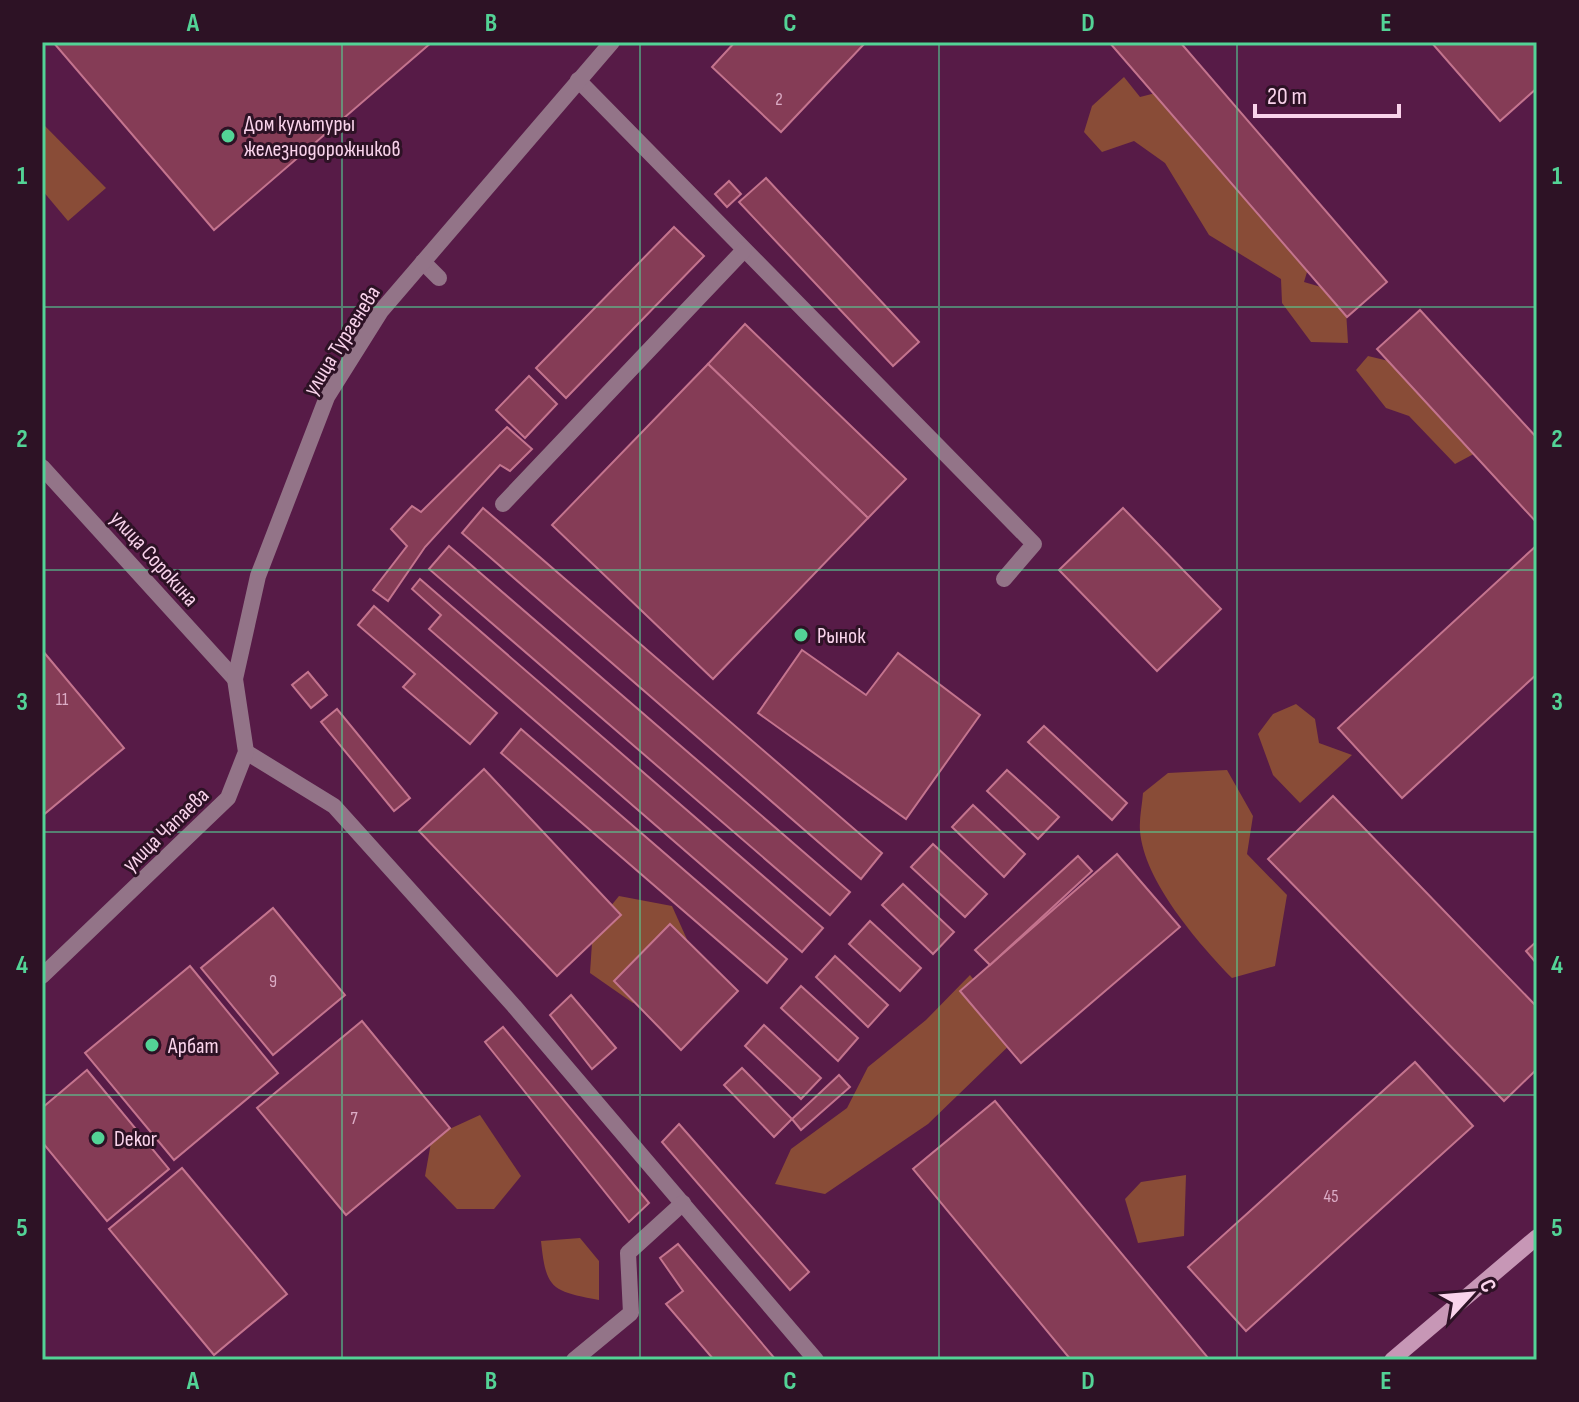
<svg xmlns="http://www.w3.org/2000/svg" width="1579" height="1402" font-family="'Sofia Sans Condensed',sans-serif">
  <rect width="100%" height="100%" fill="#571b47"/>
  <g fill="#894c37">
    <path d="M1124,77L1140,97L1183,86L1314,249L1304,282L1345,294L1348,343L1311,342L1282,303L1281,279L1209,235L1165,163L1134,141L1102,152L1084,132L1092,106Z"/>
    <path d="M42,123L106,188L68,221L42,190Z"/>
    <path d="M1368,356L1397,363L1483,449L1455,464L1409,416L1386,408L1356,370Z"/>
    <path d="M1296,704L1315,719L1319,743L1352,755L1300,803L1273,775L1258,734L1273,714Z"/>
    <path d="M1227,770L1253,816L1247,854L1287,895L1275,966L1232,978C1198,943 1144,881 1140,831C1139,819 1142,806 1143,793L1168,773Z"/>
    <path d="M619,896L672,906L694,955L681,981L633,1003L590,973L593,928Z"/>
    <path d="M970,975L1018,1037L928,1124L825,1194L775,1184L791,1149L847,1108L868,1067L926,1020Z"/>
    <path d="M480,1115L521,1176L494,1209H457L425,1176L432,1137Z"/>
    <path d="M1186,1175L1184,1236L1138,1243L1125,1199L1141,1182Z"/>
    <path d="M580,1238L599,1261V1300C552,1291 546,1290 541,1241Z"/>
  </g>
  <g fill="#853c56" stroke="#c4748e" stroke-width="2">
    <path d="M53,42H432L214,230Z"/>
    <path d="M735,42H866L781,132L712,67Z"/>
    <path d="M1109,42H1180L1387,282L1347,317Z"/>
    <path d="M1431,42H1537V88L1500,121Z"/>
    <path d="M766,178L919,342L893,366L739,202Z"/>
    <path d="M729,181L741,194L727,207L715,194Z"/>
    <path d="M674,227L704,256L566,398L536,368Z"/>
    <path d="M1420,310L1537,438V523L1377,349Z"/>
    <path d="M745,324L906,479L868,518L708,364Z"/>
    <path d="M708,364L868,518L713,679L552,525Z"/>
    <path d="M529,376L557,404L525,438L496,410Z"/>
    <path d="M507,427L532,449L510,471L500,465L425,547L388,601L373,590L407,546L391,529L412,506L421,512Z"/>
    <path d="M483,508L882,853L861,879L462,533Z"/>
    <path d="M1123,508L1221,609L1157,671L1059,570Z"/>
    <path d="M1537,545V674L1402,798L1338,728Z"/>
    <path d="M449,546L850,892L830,915L429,569Z"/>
    <path d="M420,579L823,928L802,952L429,629L441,615L412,589Z"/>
    <path d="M374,606L497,713L470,744L403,687L415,674L358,625Z"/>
    <path d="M42,650L124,748L42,816Z"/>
    <path d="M802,650L866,695L898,653L980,715L906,819L758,713Z"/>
    <path d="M308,672L327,695L311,708L292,685Z"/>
    <path d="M337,709L410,798L394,811L321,722Z"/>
    <path d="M1044,726L1127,803L1112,820L1028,742Z"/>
    <path d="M521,729L787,959L767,983L501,753Z"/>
    <path d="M484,769L621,915L557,976L419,831Z"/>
    <path d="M1007,770L1059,817L1038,839L987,791Z"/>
    <path d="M1333,796L1537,1007V1069L1504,1101L1268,859Z"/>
    <path d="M973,805L1025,854L1004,877L952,827Z"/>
    <path d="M933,844L987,894L965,917L911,867Z"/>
    <path d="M1117,854L1180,927L1021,1063L960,991Z"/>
    <path d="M1078,856L1092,871L990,965L975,950Z"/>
    <path d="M903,884L954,932L933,954L882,905Z"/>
    <path d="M273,908L345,995L273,1055L201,968Z"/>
    <path d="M870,921L921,968L900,991L849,944Z"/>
    <path d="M670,924L738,991L681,1050L614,981Z"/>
    <path d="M1537,941V964L1526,951Z"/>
    <path d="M835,956L888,1005L868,1027L816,977Z"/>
    <path d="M190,966L278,1073L174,1160L85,1053Z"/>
    <path d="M801,986L858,1038L838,1061L781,1008Z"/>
    <path d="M571,995L616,1048L592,1069L550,1015Z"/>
    <path d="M362,1021L450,1128L346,1215L257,1108Z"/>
    <path d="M764,1025L821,1078L801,1099L745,1046Z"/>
    <path d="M503,1027L649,1203L629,1222L485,1042Z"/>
    <path d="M1415,1062L1473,1126L1246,1331L1188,1267Z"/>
    <path d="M742,1068L792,1119L774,1137L724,1085Z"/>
    <path d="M87,1070L169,1169L107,1221L42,1142V1108Z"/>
    <path d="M839,1075L850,1087L801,1130L792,1119Z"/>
    <path d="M995,1101L1209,1359V1360H1071L913,1169Z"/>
    <path d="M679,1124L809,1272L790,1290L662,1142Z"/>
    <path d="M182,1168L287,1294L214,1355L109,1229Z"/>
    <path d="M678,1244L776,1360H714L666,1304L683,1291L660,1258Z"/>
  </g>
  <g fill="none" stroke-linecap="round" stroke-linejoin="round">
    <g stroke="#937488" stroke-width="16">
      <path d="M578,80L1034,544L1004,579"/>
      <path d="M423,262L439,278"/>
      <path d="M503,504L744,250"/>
      <path d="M246,752L334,806L514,1006L816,1360"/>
      <path d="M574,1360L631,1313L628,1253L683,1203"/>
    </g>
    <path stroke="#937488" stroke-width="16" d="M42,467L235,679"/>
    <path stroke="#937488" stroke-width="16" d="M42,976L228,798L246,752L235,679L258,576L327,397L381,311L612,42"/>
    <path stroke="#c797b6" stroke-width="16" d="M1392,1360L1537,1237"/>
  </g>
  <path fill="none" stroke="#53d396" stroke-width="2" stroke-opacity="0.55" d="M342,42V1360M640,42V1360M939,42V1360M1237,42V1360M42,307H1537M42,570H1537M42,832H1537M42,1095H1537"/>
  <g fill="#53d396" stroke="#2d1225" stroke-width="3">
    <circle cx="228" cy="136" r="8"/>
    <circle cx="801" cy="635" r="8"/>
    <circle cx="152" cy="1045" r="8"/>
    <circle cx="98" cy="1138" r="8"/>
  </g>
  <g text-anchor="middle" stroke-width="6" stroke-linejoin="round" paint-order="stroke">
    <g font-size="18" fill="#dcadc6">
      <text x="779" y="105">2</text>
      <text x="62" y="705">11</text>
      <text x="273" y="987">9</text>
      <text x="354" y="1124">7</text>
      <text x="1331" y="1202">45</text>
    </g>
    <g font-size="22" fill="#f9d3eb" stroke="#2d1225" text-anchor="start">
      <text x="244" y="131">Дом культуры<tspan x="244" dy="25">железнодорожников</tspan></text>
      <text x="817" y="643">Рынок</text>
      <text x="168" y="1053">Арбат</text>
      <text x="114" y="1146">Dekor</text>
    </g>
    <g font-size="22" fill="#f9d3eb" stroke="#2d1225">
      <text transform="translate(341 340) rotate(-58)" y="8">улица Тургенева</text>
      <text transform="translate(155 558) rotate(48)" y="8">улица Сорокина</text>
      <text transform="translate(165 829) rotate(-44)" y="8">улица Чапаева</text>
    </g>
  </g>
  <rect width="1579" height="1402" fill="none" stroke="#2d1225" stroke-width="88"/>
  <g transform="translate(1471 1294) rotate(64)" stroke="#2d1225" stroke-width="6" paint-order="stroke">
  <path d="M0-6L14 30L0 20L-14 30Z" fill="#f9d3eb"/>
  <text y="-12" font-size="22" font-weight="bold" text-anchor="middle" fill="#f9d3eb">С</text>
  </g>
  <path d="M1255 104v12h144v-12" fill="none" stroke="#f9d3eb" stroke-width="4"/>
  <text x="1267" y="104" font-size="24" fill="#f9d3eb" stroke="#2d1225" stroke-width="6" paint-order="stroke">20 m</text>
  <rect x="44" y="44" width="1491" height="1314" fill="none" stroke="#53d396" stroke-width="3"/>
  <g font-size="26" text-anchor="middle" font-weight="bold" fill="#53d396">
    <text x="193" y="31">A</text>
    <text x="491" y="31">B</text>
    <text x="790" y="31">C</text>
    <text x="1088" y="31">D</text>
    <text x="1386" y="31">E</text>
    <text x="22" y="184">1</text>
    <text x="1557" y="184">1</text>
    <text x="22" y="447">2</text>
    <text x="1557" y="447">2</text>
    <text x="22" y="710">3</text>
    <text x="1557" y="710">3</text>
    <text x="22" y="973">4</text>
    <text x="1557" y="973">4</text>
    <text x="22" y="1236">5</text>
    <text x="1557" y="1236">5</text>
    <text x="193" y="1389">A</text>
    <text x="491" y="1389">B</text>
    <text x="790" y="1389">C</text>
    <text x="1088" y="1389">D</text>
    <text x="1386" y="1389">E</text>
  </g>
</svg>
